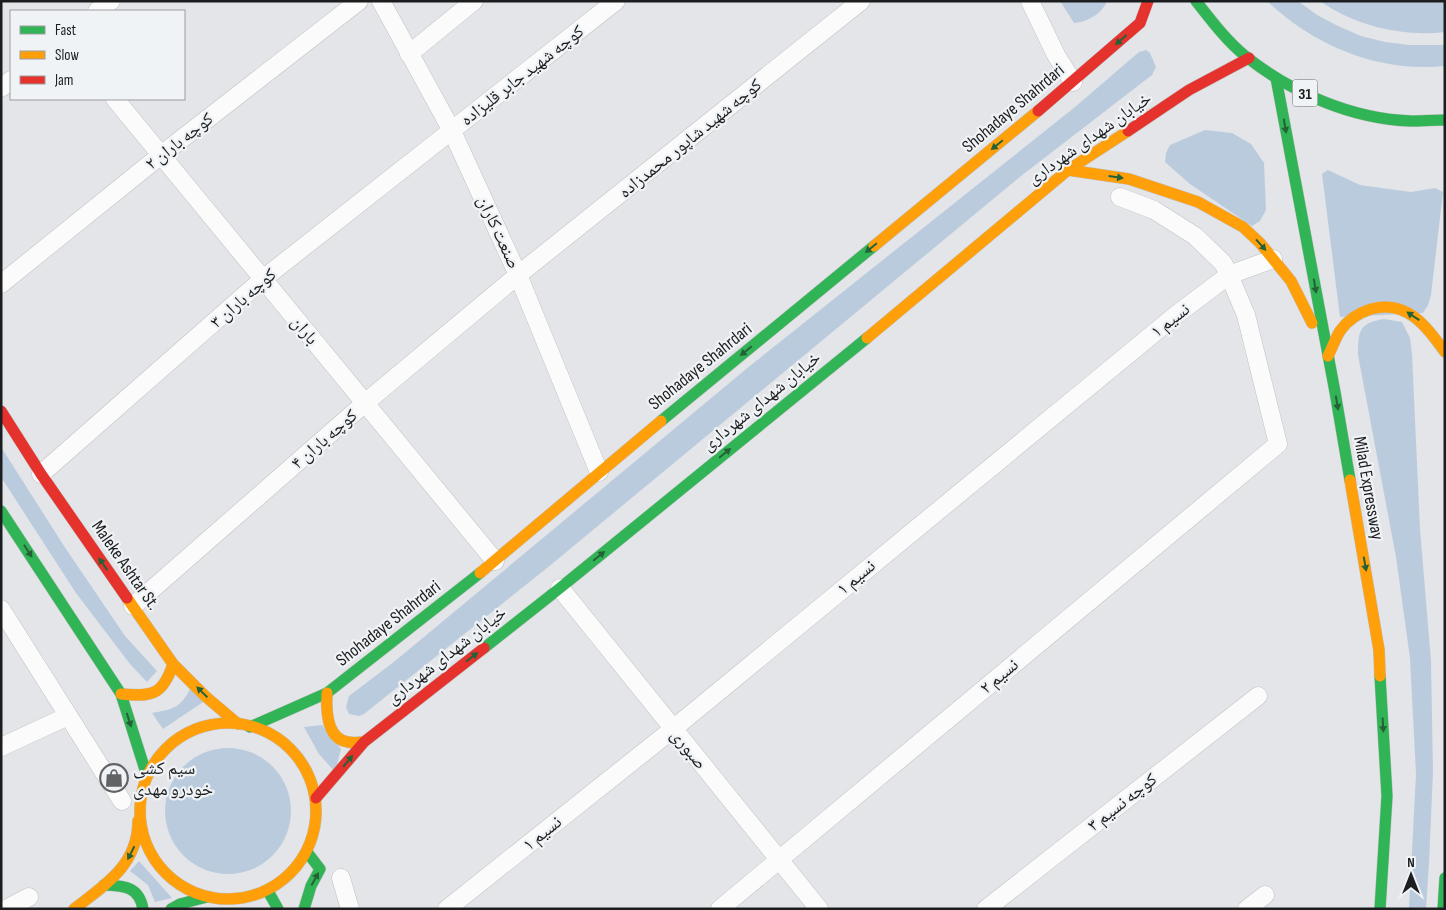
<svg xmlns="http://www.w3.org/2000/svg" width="1446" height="910" font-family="'Sofia Sans Condensed','Noto Naskh Arabic',sans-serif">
  <rect width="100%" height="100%" fill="#e3e5e8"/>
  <g fill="#bbcbde">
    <path d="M1060,1H1107C1102,14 1087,22 1074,23Z"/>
    <path d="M1267,1H1298L1317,15L1338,26L1361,36L1385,42L1410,45H1445V66C1379,73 1314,46 1267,1Z"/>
    <path d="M1320,1H1445V32C1403,37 1355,26 1320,1Z"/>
    <path d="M1146,50L1150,53L1156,67L1152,75L1021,176L547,568L364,714L359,716L349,714L346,707L349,696L395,661L751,365L1075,107L1139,52Z"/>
    <path d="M1205,130L1232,133L1251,144L1264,163L1266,210L1260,221L1252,226L1190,184L1165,162L1166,153L1170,145Z"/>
    <path d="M1328,170L1360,185L1411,192L1435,188L1443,192L1431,295L1428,305L1423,313L1340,317L1322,174Z"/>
    <path d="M1384,319L1402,322L1410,338L1412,354L1420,529L1431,661L1433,772L1429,863L1426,909H1409L1416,774L1410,658L1396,557L1358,355C1358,331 1359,323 1384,319Z"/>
    <path d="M1,447L64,546L125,636L157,671L147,682L130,664L76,593L1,477Z"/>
    <path d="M190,689L203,702L163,729L152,713C172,709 180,709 190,689Z"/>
    <path d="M322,725L341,749L335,772L319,754L304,727Z"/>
    <circle cx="228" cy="811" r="63"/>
    <path d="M139,861L172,898L155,902L148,885L130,871Z"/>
  </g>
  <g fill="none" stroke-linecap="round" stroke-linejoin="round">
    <defs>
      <g id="street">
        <path d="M381,1L452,131L518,275L599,472"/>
        <path d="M1030,1L1056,55L1073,82"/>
        <path d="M97,11L111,1"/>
        <path d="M409,54L474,1"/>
        <path d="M1,88L11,80"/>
        <path d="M115,99L495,561"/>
        <path d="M1,284L161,155L359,1"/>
        <path d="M41,474L263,279L616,1"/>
        <path d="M560,588L819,909"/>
        <path d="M133,606L365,403L518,275L861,1"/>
        <path d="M1,609L122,801"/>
        <path d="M1,747L68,716"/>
        <path d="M341,878L350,909"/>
        <path d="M6,909L29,897"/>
        <path d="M447,909L673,729L1176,315L1229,275L1273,259"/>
        <path d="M720,909L1278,444L1246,315L1229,275L1223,263L1195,236L1154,210L1120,197"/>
        <path d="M986,909L1258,696"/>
        <path d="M1247,909L1265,895"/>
      </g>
      <g id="fast">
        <path d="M1196,1C1211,20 1225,39 1244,55C1290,92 1351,119 1411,121C1422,121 1434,120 1445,120"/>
        <path d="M1276,78L1335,392L1350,480"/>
        <path d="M661,421L874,246"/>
        <path d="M1,511L121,694L147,776"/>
        <path d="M484,648L560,588L867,338"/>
        <path d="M250,727L327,693L480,573"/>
        <path d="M104,885C124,886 139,886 143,909"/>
        <path d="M268,891L278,909"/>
        <path d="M171,909L180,904L207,897"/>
        <path d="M304,909L311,886L320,869L307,852"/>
        <path d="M1380,909L1387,796L1380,676"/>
        <path d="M1443,909L1445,878"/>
      </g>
      <g id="slow">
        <path d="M1068,170L1129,179L1198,202L1243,227L1260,243L1291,281L1312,323"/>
        <path d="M874,246L1038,111"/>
        <path d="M867,338L1068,170L1128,131"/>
        <path d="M1328,356C1332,348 1335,339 1340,331C1347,321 1358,313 1371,309C1407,299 1426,326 1445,352"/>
        <path d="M1350,480L1379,650L1380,676"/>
        <path d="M480,573L661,421"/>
        <path d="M127,598L173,664L205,696L238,724"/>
        <path d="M327,693C326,710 326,739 348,742C353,743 359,742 364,742"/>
        <path d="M121,694C152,697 163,695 173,664"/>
        <circle cx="228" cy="811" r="88"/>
        <path d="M74,909C105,885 138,865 138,821"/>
      </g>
      <g id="jam">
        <path d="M1038,111L1140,23L1148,1"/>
        <path d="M1128,131L1189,90L1249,58"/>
        <path d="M1,411L41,474L127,598"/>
        <path d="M316,798L364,742L484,648"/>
      </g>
    </defs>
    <use href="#street" stroke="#c0c1c2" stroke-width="19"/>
    <use href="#fast" stroke="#c0c1c2" stroke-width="12"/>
    <use href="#slow" stroke="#c0c1c2" stroke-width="12"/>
    <use href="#jam" stroke="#c0c1c2" stroke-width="12"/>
    <use href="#street" stroke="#fbfbfc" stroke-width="18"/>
    <use href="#fast" stroke="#30b455" stroke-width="11"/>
    <use href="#slow" stroke="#ff9f0a" stroke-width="11"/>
    <use href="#jam" stroke="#e5322d" stroke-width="11"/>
  </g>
  <defs><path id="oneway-solid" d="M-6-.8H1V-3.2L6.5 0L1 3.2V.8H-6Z" transform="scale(1.25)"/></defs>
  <g fill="#256137">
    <use href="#oneway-solid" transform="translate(1121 40) rotate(139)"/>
    <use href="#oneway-solid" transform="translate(1285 126) rotate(80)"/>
    <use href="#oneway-solid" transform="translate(997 145) rotate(141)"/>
    <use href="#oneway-solid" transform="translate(1116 177) rotate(8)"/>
    <use href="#oneway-solid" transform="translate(1261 245) rotate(48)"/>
    <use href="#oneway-solid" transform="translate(871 248) rotate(141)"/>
    <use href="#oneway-solid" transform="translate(1315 286) rotate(80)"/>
    <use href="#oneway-solid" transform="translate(1413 316) rotate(-147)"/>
    <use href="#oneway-solid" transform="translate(746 351) rotate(141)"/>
    <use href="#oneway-solid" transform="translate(1337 403) rotate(80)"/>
    <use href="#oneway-solid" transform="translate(725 453) rotate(-39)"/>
    <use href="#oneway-solid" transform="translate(28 551) rotate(57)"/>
    <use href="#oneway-solid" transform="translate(599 556) rotate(-39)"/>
    <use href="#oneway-solid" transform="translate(103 564) rotate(-125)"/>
    <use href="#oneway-solid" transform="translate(1365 564) rotate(80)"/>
    <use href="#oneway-solid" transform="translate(472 657) rotate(-38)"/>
    <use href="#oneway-solid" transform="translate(202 692) rotate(-136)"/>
    <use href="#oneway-solid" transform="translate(129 720) rotate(72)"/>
    <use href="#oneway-solid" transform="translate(1383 725) rotate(87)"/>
    <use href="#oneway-solid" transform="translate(348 761) rotate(-50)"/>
    <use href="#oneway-solid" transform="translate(131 853) rotate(117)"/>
    <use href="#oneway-solid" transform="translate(315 879) rotate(-61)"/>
  </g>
  <defs>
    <symbol id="shop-ring" viewBox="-11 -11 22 22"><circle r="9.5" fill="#f0f3f6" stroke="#626365" stroke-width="1.5"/><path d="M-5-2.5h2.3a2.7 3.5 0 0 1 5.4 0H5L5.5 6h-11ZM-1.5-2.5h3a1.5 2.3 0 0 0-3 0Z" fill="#626365"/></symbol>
  </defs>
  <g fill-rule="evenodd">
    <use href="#shop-ring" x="98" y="762" width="32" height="32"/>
  </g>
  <g text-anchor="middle" stroke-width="4.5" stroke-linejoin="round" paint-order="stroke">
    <rect fill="#f0f3f6" stroke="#5c5d5f" stroke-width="1" x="1292.5" y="79.5" width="25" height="27" rx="4"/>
    <g font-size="16" font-weight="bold" fill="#1c1d1e">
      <text x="1305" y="99">31</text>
    </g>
    <g font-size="18" fill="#1c1d1e" stroke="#f0f3f6">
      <text transform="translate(522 75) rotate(-38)" y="6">کوچه شهید جابر قلیزاده</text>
      <text transform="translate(1013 108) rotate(-40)" y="6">Shohadaye Shahrdari</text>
      <text transform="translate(690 138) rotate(-39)" y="6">کوچه شهید شاپور محمدزاده</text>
      <text transform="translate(1089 138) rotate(-35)" y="6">خیابان شهدای شهرداری</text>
      <text transform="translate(179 141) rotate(-38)" y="6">کوچه باران ۲</text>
      <text transform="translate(499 232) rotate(65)" y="6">صنعت کاران</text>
      <text transform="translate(243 298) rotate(-41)" y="6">کوچه باران ۳</text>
      <text transform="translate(1170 320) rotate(-38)" y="6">نسیم ۱</text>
      <text transform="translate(305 330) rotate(50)" y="6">باران</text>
      <text transform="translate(700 366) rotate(-39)" y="6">Shohadaye Shahrdari</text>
      <text transform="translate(761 401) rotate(-39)" y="6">خیابان شهدای شهرداری</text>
      <text transform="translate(324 439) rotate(-41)" y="6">کوچه باران ۴</text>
      <text transform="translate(1369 488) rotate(80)" y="6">Milad Expressway</text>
      <text transform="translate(126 565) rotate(55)" y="6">Maleke Ashtar St.</text>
      <text transform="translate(856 577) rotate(-40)" y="6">نسیم ۱</text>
      <text transform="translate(388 623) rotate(-38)" y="6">Shohadaye Shahrdari</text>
      <text transform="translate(446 655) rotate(-38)" y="6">خیابان شهدای شهرداری</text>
      <text transform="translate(999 676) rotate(-40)" y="6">نسیم ۲</text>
      <text transform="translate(689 749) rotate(51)" y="6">صبوری</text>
      <text transform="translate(1122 802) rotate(-38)" y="6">کوچه نسیم ۳</text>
      <text transform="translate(542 833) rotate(-39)" y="6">نسیم ۱</text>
    </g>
    <g font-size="18" fill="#1c1d1e" stroke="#f0f3f6" text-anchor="start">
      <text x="133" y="774">سیم کشی<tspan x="133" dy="21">خودرو مهدی</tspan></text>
    </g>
  </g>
  <rect width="1446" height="910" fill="none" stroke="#1c1d1e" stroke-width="5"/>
  <rect x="10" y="10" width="175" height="90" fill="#f0f3f6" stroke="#9b9da0"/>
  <rect x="20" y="26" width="25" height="8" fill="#30b455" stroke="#9b9da0"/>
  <text x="55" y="35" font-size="15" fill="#1c1d1e">Fast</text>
  <rect x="20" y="51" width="25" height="8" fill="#ff9f0a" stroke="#9b9da0"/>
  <text x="55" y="60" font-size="15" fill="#1c1d1e">Slow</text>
  <rect x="20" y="76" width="25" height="8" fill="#e5322d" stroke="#9b9da0"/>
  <text x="55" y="85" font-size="15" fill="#1c1d1e">Jam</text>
  <g transform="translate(1411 875)" stroke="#f0f3f6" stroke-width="4" paint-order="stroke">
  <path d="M0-4L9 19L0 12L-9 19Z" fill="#1c1d1e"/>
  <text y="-8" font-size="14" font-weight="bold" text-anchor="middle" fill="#1c1d1e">N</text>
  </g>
</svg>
